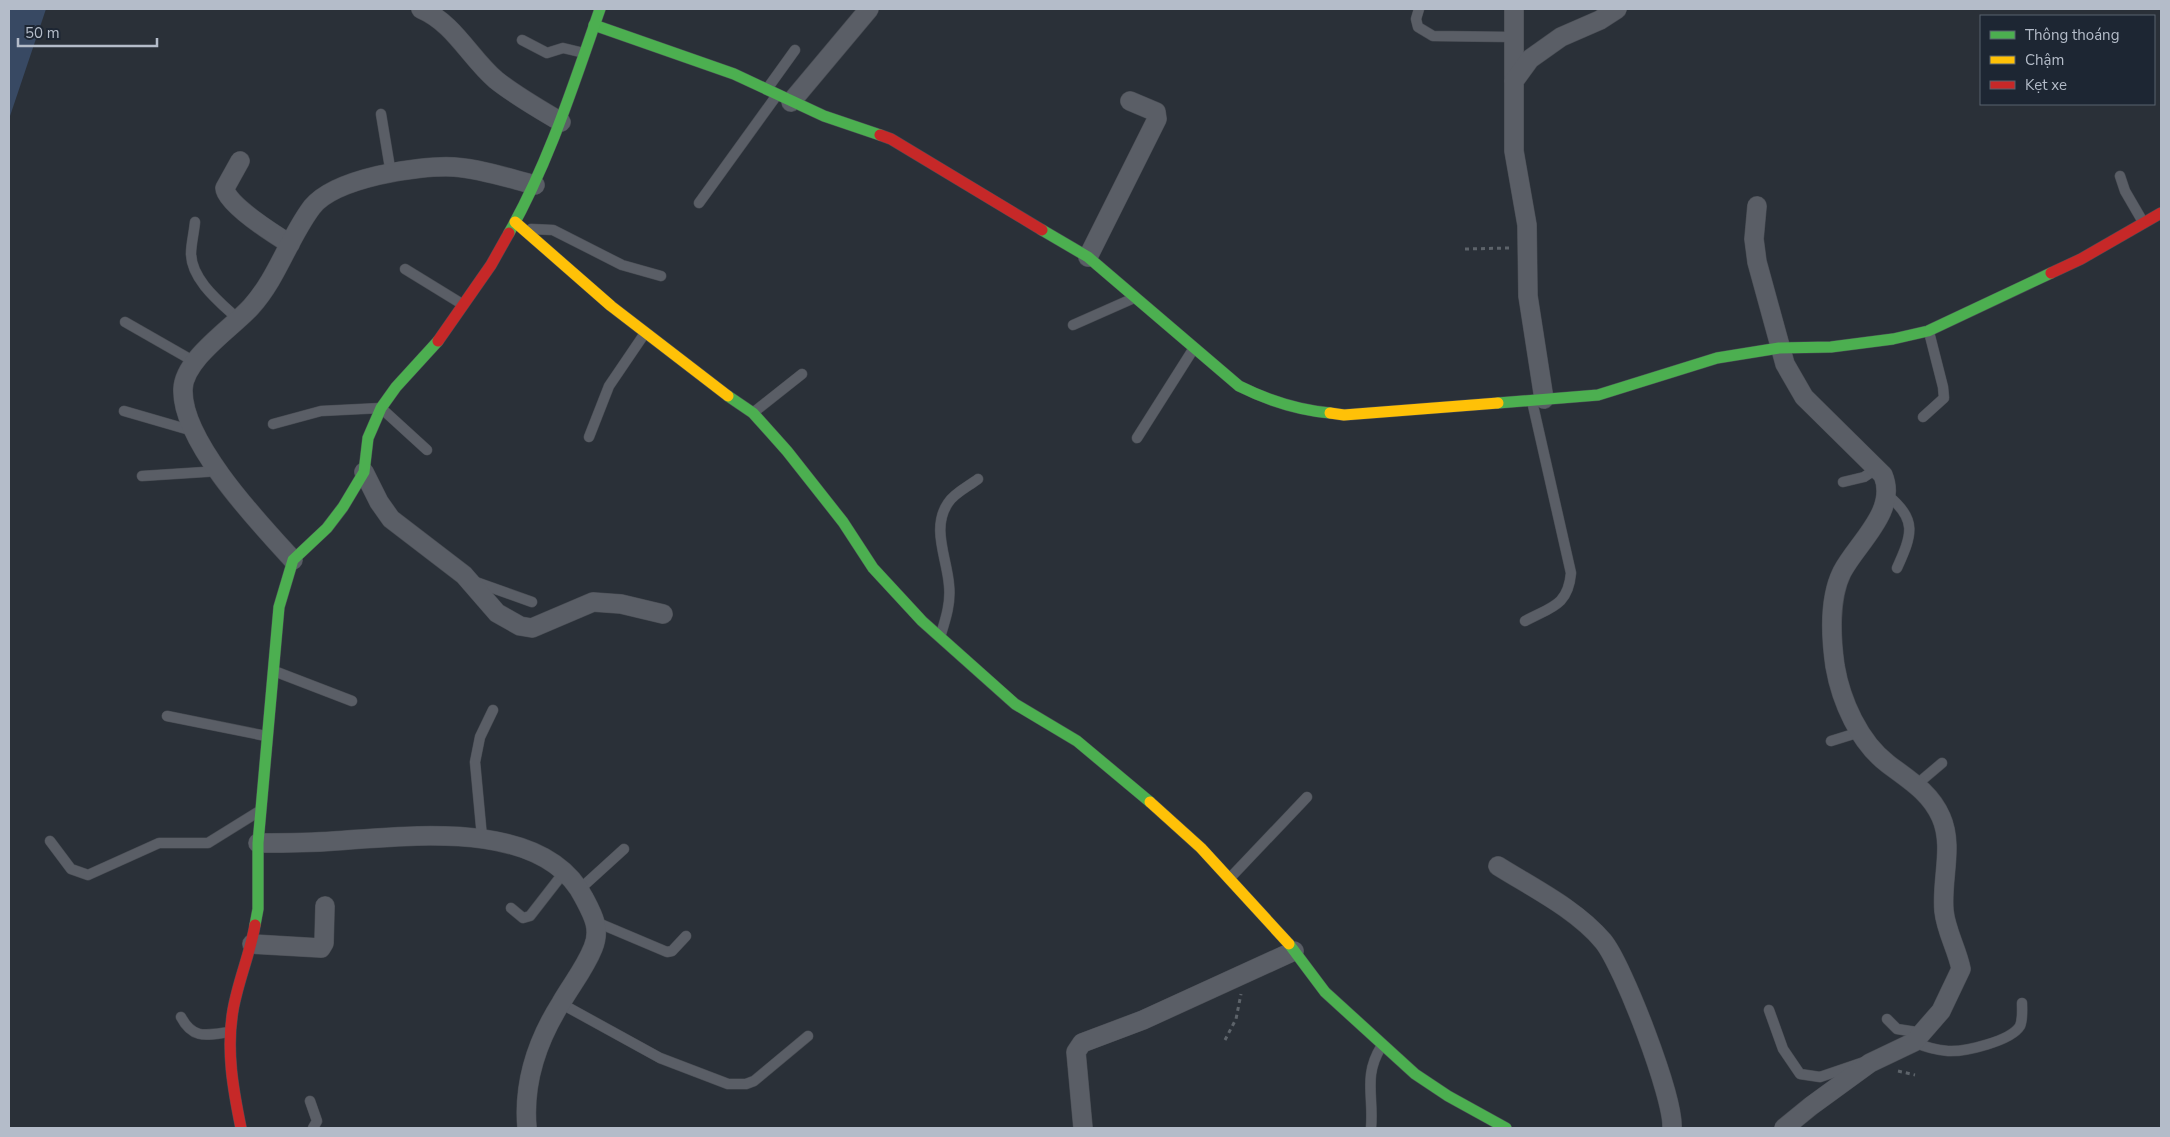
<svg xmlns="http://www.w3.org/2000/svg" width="2170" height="1137" font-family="'Nunito Sans',sans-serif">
  <rect width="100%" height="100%" fill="#2a3038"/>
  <path fill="#384963" d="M9,9H46L9,119Z"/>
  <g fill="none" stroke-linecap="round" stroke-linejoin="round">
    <defs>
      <g id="lane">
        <path d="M1419,9L1416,19L1418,27L1433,36L1514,37"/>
        <path d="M522,40L547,53L563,48L584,53"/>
        <path d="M767,89L795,50"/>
        <path d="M381,114L391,174"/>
        <path d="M2120,176L2125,191L2143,222"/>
        <path d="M699,203L777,95"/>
        <path d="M195,222C194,233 191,244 191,254C192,281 221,303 239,320"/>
        <path d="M531,229L553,230L622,265L661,276"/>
        <path d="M405,269L462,304"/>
        <path d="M125,322L195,362"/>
        <path d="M1073,325L1134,298"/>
        <path d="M124,411L193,431"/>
        <path d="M754,412L802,374"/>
        <path d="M1923,417L1944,398L1943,387L1929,332"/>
        <path d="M273,424L321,411L381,408L427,450"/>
        <path d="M589,437L609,386L645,333"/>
        <path d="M1137,438L1194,348"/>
        <path d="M142,476L220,471"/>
        <path d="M1843,482L1864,477L1876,469"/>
        <path d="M1887,495C1918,519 1912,535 1897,568"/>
        <path d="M473,581L532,602"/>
        <path d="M1525,621C1551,607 1568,606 1571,573L1532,401"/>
        <path d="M941,634C946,618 951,602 949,585C947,558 931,528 948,503C954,493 969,486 978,479"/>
        <path d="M274,671L352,701"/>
        <path d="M167,716L266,736"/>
        <path d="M1831,741L1860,732"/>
        <path d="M1916,785L1942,763"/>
        <path d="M482,837L475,762L480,737L493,710"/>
        <path d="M50,841L71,869L88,875L159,843H208L258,812"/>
        <path d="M1230,878L1307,797"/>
        <path d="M580,889L624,849"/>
        <path d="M511,908L523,918L530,916L565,871"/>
        <path d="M596,922L667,952L672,951L686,936"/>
        <path d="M560,1003L660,1058L728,1084H746L754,1081L808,1036"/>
        <path d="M1769,1010L1783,1049L1800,1074L1820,1077L1864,1062"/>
        <path d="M181,1017C193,1040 207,1035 229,1032"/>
        <path d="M1887,1019L1897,1029L1923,1033"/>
        <path d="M1914,1042C1925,1047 1936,1050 1948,1051C1965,1052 2011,1041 2020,1026C2023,1019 2022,1010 2022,1003"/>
        <path d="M310,1101L317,1121L313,1128"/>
        <path d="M1371,1128C1374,1097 1363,1076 1381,1047"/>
      </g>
      <g id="street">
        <path d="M421,9C454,23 470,58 496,80C516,96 539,109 561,122"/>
        <path d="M1514,9V81"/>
        <path d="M791,102L869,9"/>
        <path d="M240,161L225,188C224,203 277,236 290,244"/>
        <path d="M1757,206L1754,239L1757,262L1785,364L1804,397L1883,475C1898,511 1857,543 1842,572C1829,598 1831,638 1835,666C1841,701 1859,742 1888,764C1909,780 1930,792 1941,817C1954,846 1941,880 1944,911C1946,931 1957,949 1961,969L1941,1011L1914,1042L1870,1063L1811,1106L1784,1128"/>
        <path d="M1088,257L1157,119L1156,112L1130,101"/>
        <path d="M1544,399L1528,296L1527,225L1514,151V81L1530,59L1561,37L1600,20L1617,9"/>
        <path d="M364,472L379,502L391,519L464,575L497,613L520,626L532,628L593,602L621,604L663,614"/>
        <path d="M293,560C259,523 181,441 183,389C184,359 232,328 251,307C278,277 288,239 312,207C335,178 418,165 454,167C481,169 508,178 535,185"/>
        <path d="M258,843C283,843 309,843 334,841C409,836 544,818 584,898C593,915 601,929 593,948C585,968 572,984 561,1003C537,1041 523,1083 527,1128"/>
        <path d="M1498,866C1533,888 1576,909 1603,941C1623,965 1674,1098 1672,1128"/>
        <path d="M252,944L321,948L324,943L325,906"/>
        <path d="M1083,1128L1076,1052L1082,1043L1143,1020L1294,951"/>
      </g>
      <g id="fast">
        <path d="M594,25L734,74L824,116L880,135"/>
        <path d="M1042,230L1088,257L1239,386C1269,401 1298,410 1330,413"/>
        <path d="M509,233C549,162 573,86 600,9"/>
        <path d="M728,396L753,413L787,451L843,522L873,568L922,621L1015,704L1077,741L1150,802"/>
        <path d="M1498,403L1598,395L1717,358L1779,348L1831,347L1893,339L1928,331L2051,273"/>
        <path d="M255,925L258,909V843L279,607L293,560L327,528L343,507L364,472L368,438L381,408L396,387L438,341"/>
        <path d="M1289,944L1325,992L1415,1074L1448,1096L1506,1128"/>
      </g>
      <g id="slow">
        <path d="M515,222L611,306L728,396"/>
        <path d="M1330,413L1344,415L1498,403"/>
        <path d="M1150,802L1201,848L1289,944"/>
      </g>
      <g id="jam">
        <path d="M880,135L891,139L1042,230"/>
        <path d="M2051,273L2081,259L2161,213"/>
        <path d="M438,341L491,265L509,233"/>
        <path d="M241,1128C233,1089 226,1050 233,1010C238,981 250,954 255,925"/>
      </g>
    </defs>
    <use href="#lane" stroke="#484c53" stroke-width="11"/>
    <use href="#street" stroke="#484c53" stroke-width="20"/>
    <use href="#fast" stroke="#484c53" stroke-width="12"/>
    <use href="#slow" stroke="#484c53" stroke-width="12"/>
    <use href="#jam" stroke="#484c53" stroke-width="12"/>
    <g stroke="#5d636a" stroke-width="3" stroke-dasharray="4 4" stroke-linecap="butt">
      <path d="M1465,249L1509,248"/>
      <path d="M1225,1040L1236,1019L1241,994"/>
      <path d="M1898,1071L1915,1075"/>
    </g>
    <use href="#lane" stroke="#5a5e66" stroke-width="10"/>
    <use href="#street" stroke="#5a5e66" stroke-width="19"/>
    <use href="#fast" stroke="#4caf50" stroke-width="11"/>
    <use href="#slow" stroke="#ffc107" stroke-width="11"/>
    <use href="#jam" stroke="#c62828" stroke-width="11"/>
  </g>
  <rect width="2170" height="1137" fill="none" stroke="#b4bcc9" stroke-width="20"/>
  <rect x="1980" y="15" width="175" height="90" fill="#1d2633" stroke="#59626f"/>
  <rect x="1990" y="31" width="25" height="8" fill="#4caf50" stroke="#59626f"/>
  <text x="2025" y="40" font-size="15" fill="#b4bcc9">Thông thoáng</text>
  <rect x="1990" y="56" width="25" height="8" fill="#ffc107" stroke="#59626f"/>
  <text x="2025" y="65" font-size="15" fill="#b4bcc9">Chậm</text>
  <rect x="1990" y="81" width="25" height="8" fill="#c62828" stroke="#59626f"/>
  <text x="2025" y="90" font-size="15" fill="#b4bcc9">Kẹt xe</text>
  <path d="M18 38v8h139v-8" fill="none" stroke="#b4bcc9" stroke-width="2.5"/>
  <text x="25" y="38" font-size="15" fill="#b4bcc9" stroke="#1d2633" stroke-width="4" paint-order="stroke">50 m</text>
</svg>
